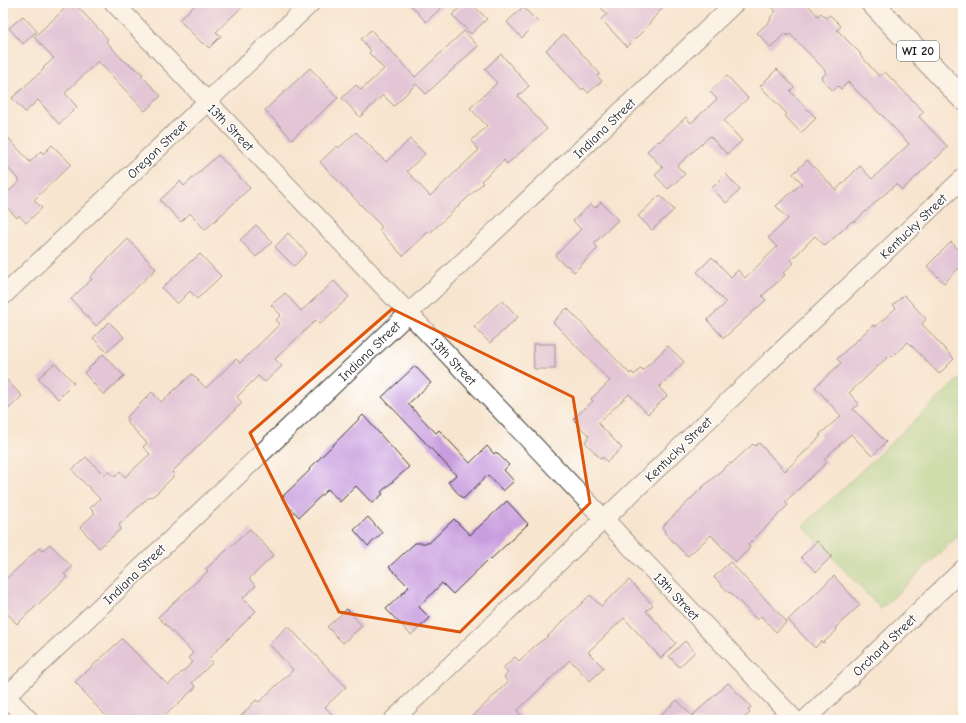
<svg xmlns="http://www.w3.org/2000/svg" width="966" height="723" font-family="'Comic Neue',sans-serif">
  <rect width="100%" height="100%" fill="#fff"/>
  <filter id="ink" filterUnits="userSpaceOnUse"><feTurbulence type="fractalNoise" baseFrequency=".025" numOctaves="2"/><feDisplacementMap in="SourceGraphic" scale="8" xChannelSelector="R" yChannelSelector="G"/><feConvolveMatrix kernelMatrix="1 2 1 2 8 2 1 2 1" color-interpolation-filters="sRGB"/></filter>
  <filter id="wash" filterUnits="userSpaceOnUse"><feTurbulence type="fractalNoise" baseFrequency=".012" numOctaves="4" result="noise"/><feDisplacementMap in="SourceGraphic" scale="16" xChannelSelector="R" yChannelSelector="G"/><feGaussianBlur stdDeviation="0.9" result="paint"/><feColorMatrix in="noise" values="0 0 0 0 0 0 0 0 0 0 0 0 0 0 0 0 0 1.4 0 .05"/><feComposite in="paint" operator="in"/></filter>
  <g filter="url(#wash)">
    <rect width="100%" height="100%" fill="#f7e5cf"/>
    <path fill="#9ed181" stroke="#5d764e" d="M963,375V531L881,609L803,526Z"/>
    <g id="blocks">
      <g fill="#c99ede">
        <path d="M71,3H74L108,39L106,41L122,59L143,74L141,75L161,96L145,111L98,61L65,93L77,107L59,124L38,100L25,112L12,98L44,69L43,68L54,58L34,37Z"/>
        <path d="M197,3H246L216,32L221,36L209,48L204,43L203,44L179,20Z"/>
        <path d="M409,3H446L426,22Z"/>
        <path d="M465,3H471L487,19L471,34L452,15Z"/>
        <path d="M597,3H668L656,15L644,30L627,47L601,19L607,14Z"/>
        <path d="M768,3H806L818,16L821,13L826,18L830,15L841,26L837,30L861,54L860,55L879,76L885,72L924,112L919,116L920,118L948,147L902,190L896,184L854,222L853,221L851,222L825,246L815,236L791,260L794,263L783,273L785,275L762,296L766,300L724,338L707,320L726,303L697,272L712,257L731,277L738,270L745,278L777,247L768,238L788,219L776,206L802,183L793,174L807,160L836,190L860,166L872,179L909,144L881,114V115L848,82L841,89L838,86L833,91L821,78L826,73L824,69L790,34L788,36L785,33L771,48L757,33L771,20L770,18L776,11Z"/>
        <path d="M523,7L538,22L522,38L507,22Z"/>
        <path d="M23,16L37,31L23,44L9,28Z"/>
        <path d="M371,30L415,77L464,31L478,46L426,94L416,84L394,106L383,95L360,117L342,98L356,85L361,90L384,69L369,53L371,51L361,39Z"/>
        <path d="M564,34L600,74L597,76L602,81L588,93L584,88L582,90L546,50Z"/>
        <path d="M501,54L529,86L518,96L547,129L507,164L504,160L481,181L483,183L430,233L428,232L403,256L379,230L382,227L320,162L337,146L339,148L356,132L386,162L410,139L425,154L407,171L430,196L479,150L471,141L487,126L470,108L497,83L485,69Z"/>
        <path d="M310,68L338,98L292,139L265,110Z"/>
        <path d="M777,69L794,87L790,91L816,118L801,133L785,116L787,114L760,86Z"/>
        <path d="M727,76L748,98L724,121L742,141L727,154L710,136L677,166L685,174L668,189L655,175L663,168L647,151L658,141L659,142L686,117L691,123L717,99L710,92Z"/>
        <path d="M3,132L30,162L41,151L43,154L52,145L71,164L34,200L42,208L26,223L19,215L17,218L3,203V197L20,181L3,163Z"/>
        <path d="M218,155L250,188L205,230L190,213L181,222L160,200L180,181L184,186Z"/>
        <path d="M726,174L740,190L726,203L712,188Z"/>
        <path d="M660,195L674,210L652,230L638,216Z"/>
        <path d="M601,202L618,220L594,243L598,248L574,272L567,265L566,266L555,256L581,229L573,221L591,204L595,208Z"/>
        <path d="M256,225L272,242L256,257L240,240Z"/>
        <path d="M288,233L307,253L294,266L275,247Z"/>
        <path d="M128,239L156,269L96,326L71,299L92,279L90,277Z"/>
        <path d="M951,242L963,254V264L944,283L927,266Z"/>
        <path d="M200,254L221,276L197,299L190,291L177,304L162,288L191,261H192Z"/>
        <path d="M334,281L349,297L320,324L316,320L275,359L282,366L265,382L258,376L237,397L242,403L172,472L175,475L157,493L151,497L150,496L119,525L121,529L99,548L80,527L95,513L90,508L100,499L72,470L86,457L104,475L109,471L115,477L120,471L125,477L150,454L143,447L147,443L126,421L128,419L126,418L152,392L161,402L192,374L206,388L236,359L240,363L280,324L276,320L281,315L271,305L285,293L301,311Z"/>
        <path d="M904,295L926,319L922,324L954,359L939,374L908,342L892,357L890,355L849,393L859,404L853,409L886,442L872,456L851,434L824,459L827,462L785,502L788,505L748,545L750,548L736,562L711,535L688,556L685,554L664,532L665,531L662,527L704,486L730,463L731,464L753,444L755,446L759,443L785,471L821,436L819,435L841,416L815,387L841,363L837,359L843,353L873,325L875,327L896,308L893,305Z"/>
        <path d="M502,300L518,317L490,343L474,327Z"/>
        <path d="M567,308L630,374L632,372L634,375L641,368L643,370L668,346L684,362L659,387L667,396L648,414L629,394L598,423L622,448L607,462L603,457L601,459L585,442L589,436L573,419L593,401L591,399L610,381L553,322Z"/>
        <path d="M109,322L124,337L107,352L93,338Z"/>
        <path d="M533,344H555V369H534Z"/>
        <path d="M103,354L124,376L104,395L84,373Z"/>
        <path d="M55,363L74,383L58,399L38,378Z"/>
        <path d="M415,366L431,383L408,404L436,433L439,430L470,463L487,446L494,454L496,452L509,465L504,470L514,481L503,491L488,475L463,499L448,482L456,475L382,397Z"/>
        <path d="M3,376L22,396L3,414Z"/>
        <path d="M363,415L409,467L381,492L383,494L372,503L356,486L340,502L328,489L299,517L281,498L310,470L309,469Z"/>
        <path d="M507,501L528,524L490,560L489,559L453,594L442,583L419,607L430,618L411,635L386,609L409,587L389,567L415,543H429L454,519L470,535Z"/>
        <path d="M368,517L382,533L368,546L354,530Z"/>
        <path d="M250,529L274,555L249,579L256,586L243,598L256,611L209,658L213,662L192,683L196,687L160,720H110L82,691L83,690L75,682L122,639L168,685L193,662L188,658L193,653L158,617L208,571L206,569Z"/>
        <path d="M817,541L832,556L816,572L801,557Z"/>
        <path d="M50,544L72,567L64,574L67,577L17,624L3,609V582L39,548L42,551Z"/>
        <path d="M730,562L787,622L776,632L761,616L757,620L730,592L729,593L714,577Z"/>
        <path d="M834,576L860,605L835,628L837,630L823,643L821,641L815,648L788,620Z"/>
        <path d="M629,580L653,605L646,611L676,643L661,658L624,618L588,652L604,668L590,681L570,660L517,711L525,720H469L508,682L504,677L508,673L503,668L515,657L519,661L537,644L546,638L590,595L601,606Z"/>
        <path d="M347,609L362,626L343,643L327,627Z"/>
        <path d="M288,626L346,687L325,707L337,720H237L256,700L259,702L293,670L269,644Z"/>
        <path d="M685,641L695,652L679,667L669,656Z"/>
        <path d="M728,683L751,707L748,710L750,713L742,720H655L677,700L692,716Z"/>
      </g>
    </g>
  </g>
  <g filter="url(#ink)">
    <use href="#blocks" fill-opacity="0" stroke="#3d3a37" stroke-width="1"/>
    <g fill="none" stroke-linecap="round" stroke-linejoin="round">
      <defs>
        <g id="street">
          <path d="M114,3L795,720"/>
          <path d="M3,296L311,3"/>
          <path d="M3,693L29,720"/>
          <path d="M3,699L735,3"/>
          <path d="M393,720L963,178"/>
          <path d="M805,720L963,569"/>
        </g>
        <path id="primary" d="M872,3L963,99"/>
      </defs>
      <use href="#street" stroke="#3d3a37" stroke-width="20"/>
      <use href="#primary" stroke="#3d3a37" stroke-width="24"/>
      <use href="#street" stroke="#fff" stroke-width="18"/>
      <use href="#primary" stroke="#fff" stroke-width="22"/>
    </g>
  </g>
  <path d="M0 0H966V723H0ZM392,309L573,397L590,503L460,632L339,612L250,433Z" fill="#f7e5cf" fill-opacity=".55" fill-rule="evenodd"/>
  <path fill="none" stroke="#de560d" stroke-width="3" stroke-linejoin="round" d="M392,309L573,397L590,503L460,632L339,612L250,433Z"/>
  <g text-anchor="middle" stroke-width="3" stroke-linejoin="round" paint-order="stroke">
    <rect fill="#fff" stroke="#606060" stroke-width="1" x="897" y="41" width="42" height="20" rx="3"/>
    <g font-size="12" font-weight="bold" fill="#1c1c1c">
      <text x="918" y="55">WI 20</text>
    </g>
    <g font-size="13" fill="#1c1c1c" stroke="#fff">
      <text transform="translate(231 127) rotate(46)" y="5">13th Street</text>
      <text transform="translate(604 128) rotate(-44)" y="5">Indiana Street</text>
      <text transform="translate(157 149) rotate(-44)" y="5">Oregon Street</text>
      <text transform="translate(913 226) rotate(-44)" y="5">Kentucky Street</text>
      <text transform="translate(369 351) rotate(-44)" y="5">Indiana Street</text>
      <text transform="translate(454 361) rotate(47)" y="5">13th Street</text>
      <text transform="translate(678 449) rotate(-44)" y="5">Kentucky Street</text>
      <text transform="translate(134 574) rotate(-44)" y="5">Indiana Street</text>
      <text transform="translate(677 596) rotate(47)" y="5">13th Street</text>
      <text transform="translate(884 645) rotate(-44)" y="5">Orchard Street</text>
    </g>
  </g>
  <rect width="966" height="723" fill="none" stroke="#fff" stroke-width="16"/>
</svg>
